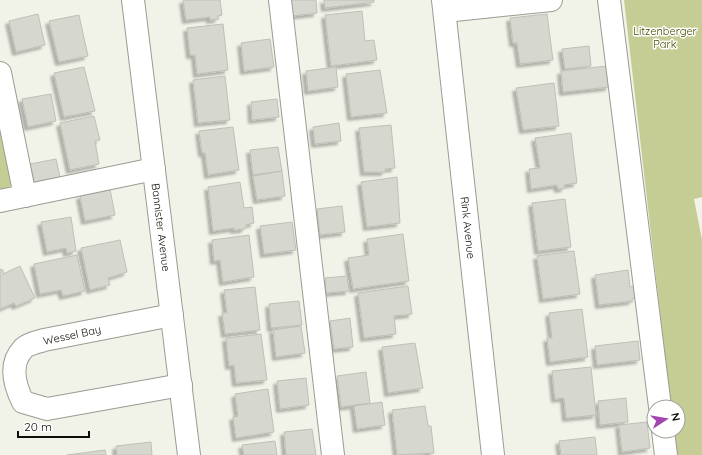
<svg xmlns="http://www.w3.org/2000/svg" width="702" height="455" font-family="Quicksand,sans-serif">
  <defs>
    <filter id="shadow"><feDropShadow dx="-3.5" dy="3.5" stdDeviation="1" flood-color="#0004"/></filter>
  </defs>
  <rect width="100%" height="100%" fill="#f1f3e9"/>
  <g fill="#c6cd94">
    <path d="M624,0H702V197L694,199L702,240V455H677L674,431H678V407H671Z"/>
    <path d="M0,100L14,180L9,188L0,190Z"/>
  </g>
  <g fill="#d6d8cf" stroke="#bec0b7" filter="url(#shadow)">
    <path d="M183,0H220L222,15L218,16V19L210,20V17L186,20Z"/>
    <path d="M290,0H316L317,13L292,16Z"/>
    <path d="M324,0H374V2L325,8Z"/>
    <path d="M362,11L365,41L374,40L377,60L331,66L325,15Z"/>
    <path d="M38,14L45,45L16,52L9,21Z"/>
    <path d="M547,14L553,60L520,64L517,43H513L510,18Z"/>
    <path d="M79,15L88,56L59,62L49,21Z"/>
    <path d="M223,24L228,70L197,74L195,55H190L187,28Z"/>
    <path d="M270,39L274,67L244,71L241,43Z"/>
    <path d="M589,46L591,66L565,69L562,49Z"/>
    <path d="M607,66L609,87L563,92L561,71Z"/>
    <path d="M84,67L95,111L64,117L54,73Z"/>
    <path d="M336,67L338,87L308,91L306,71Z"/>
    <path d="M380,70L387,113L351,117L346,74Z"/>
    <path d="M225,76L230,120L198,123L193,80Z"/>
    <path d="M554,83L559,126L523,130L516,88Z"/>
    <path d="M51,94L56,121L28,127L22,99Z"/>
    <path d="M277,99L279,117L252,120L251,102Z"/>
    <path d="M94,116L100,140L95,141L99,164L70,170L60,123Z"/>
    <path d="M339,123L341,141L315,144L313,127Z"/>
    <path d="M391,125L395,168L385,169V172H364L359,128Z"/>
    <path d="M233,127L239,170L208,175L205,153H202L199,131Z"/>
    <path d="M571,133L577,183L564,185L565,188L558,189L557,185L531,189L529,169L540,168L535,138Z"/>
    <path d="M278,147L282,171L253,175L250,150Z"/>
    <path d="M56,159L60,177L34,182L30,164Z"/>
    <path d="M282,171L285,196L257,200L253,176Z"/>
    <path d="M397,177L400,223L367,227L361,182Z"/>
    <path d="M240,182L244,208L252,207L254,223L246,225V227L244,229L234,230V228L213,231L208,187Z"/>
    <path d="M110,189L115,215L85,221L80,196Z"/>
    <path d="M565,199L571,247L538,251L532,203Z"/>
    <path d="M342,206L345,232L320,235L317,209Z"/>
    <path d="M71,217L76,251L67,253L66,248L47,252L41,222Z"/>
    <path d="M292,222L296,250L264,254L260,226Z"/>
    <path d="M403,234L409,281L353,289L348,258L369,255L367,239Z"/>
    <path d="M249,235L254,277L223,282L220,260L214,261L212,240Z"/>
    <path d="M120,240L127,272L108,278L110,285L90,290L81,248Z"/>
    <path d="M574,251L580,294L543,299L537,256Z"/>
    <path d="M77,255L85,291L63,296L61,290L40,294L34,264Z"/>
    <path d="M20,266L35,298L16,306L14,303L0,309V269L3,270V274Z"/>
    <path d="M628,270L630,287L634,286L636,298L632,299V301L599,305L595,275Z"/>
    <path d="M347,276L349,291L326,293L325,278Z"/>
    <path d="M408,286L412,314L394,316L396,334L364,338L358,293Z"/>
    <path d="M255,287L260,330L225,334L222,313H227L224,290Z"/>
    <path d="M299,301L302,325L271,328L269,304Z"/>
    <path d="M582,309L588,357L550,362L547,338H552L549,313Z"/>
    <path d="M350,318L353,347L334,349L330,321Z"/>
    <path d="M301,326L305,353L276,357L273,330Z"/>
    <path d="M261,334L267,380L236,383L234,365L229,366L226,338Z"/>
    <path d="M638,341L640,360L597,365L595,346Z"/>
    <path d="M415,343L423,388L388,393L382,347Z"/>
    <path d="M591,367L596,415L566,418L564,398L555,399L552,371Z"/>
    <path d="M366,372L370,403L341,407L337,376Z"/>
    <path d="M306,378L309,405L280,409L277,381Z"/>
    <path d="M268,389L274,432L236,438L233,417L238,416L235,394Z"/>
    <path d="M626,398L628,422L600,425L598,401Z"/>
    <path d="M382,402L385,425L357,429L354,406Z"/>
    <path d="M425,406L428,426H431L434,453L397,455L392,410Z"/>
    <path d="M647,422L650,448L622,452L619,425Z"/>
    <path d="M312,429L316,455H286L284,432Z"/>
    <path d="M595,437L597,455H561L559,441Z"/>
    <path d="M275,441L277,455H244L242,445Z"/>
    <path d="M151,442L152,455H117L116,446Z"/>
    <path d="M105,450L106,455H67Z"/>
  </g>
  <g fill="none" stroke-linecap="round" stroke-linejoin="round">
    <defs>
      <g id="minor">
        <path id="s1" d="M133,0L189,455"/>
        <path d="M280,0L333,455"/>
        <path id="s2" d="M443,0L493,455"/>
        <path d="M609,0L660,407"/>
        <path d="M445,11L551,0"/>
        <path d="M0,73L25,196"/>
        <path d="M0,201L154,169"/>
        <path d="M172,315L44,340C38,342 27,344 23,349C8,365 15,386 23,402L47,409L181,385"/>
        <path d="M663,431L666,455"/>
      </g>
    </defs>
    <use href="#minor" stroke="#9a9c93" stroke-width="24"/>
    <use href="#minor" stroke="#fff" stroke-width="22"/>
  </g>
  <g text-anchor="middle" stroke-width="3" stroke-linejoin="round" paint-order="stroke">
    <g font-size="11" fill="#464b07" stroke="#fffffd">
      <text x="665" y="35">Litzenberger<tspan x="665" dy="13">Park</tspan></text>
    </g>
    <g font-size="11" fill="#0d0d0a" stroke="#fffffd">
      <text dy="4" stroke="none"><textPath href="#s1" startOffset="229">Bannister Avenue</textPath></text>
      <text dy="4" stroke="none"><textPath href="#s2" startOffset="229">Rink Avenue</textPath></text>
      <text transform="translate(72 335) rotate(-12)" y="4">Wessel Bay</text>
    </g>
  </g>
  <g transform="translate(666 419) rotate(78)"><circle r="19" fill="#fffffd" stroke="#9e9e9c"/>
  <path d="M0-3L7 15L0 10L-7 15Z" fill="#a546af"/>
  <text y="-6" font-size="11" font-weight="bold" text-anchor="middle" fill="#0d0d0a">N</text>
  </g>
  <path d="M18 431v6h71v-6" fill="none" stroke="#0d0d0a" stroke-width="2"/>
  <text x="24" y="431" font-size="12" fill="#0d0d0a" stroke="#fffffd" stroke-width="3" paint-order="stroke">20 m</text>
</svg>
